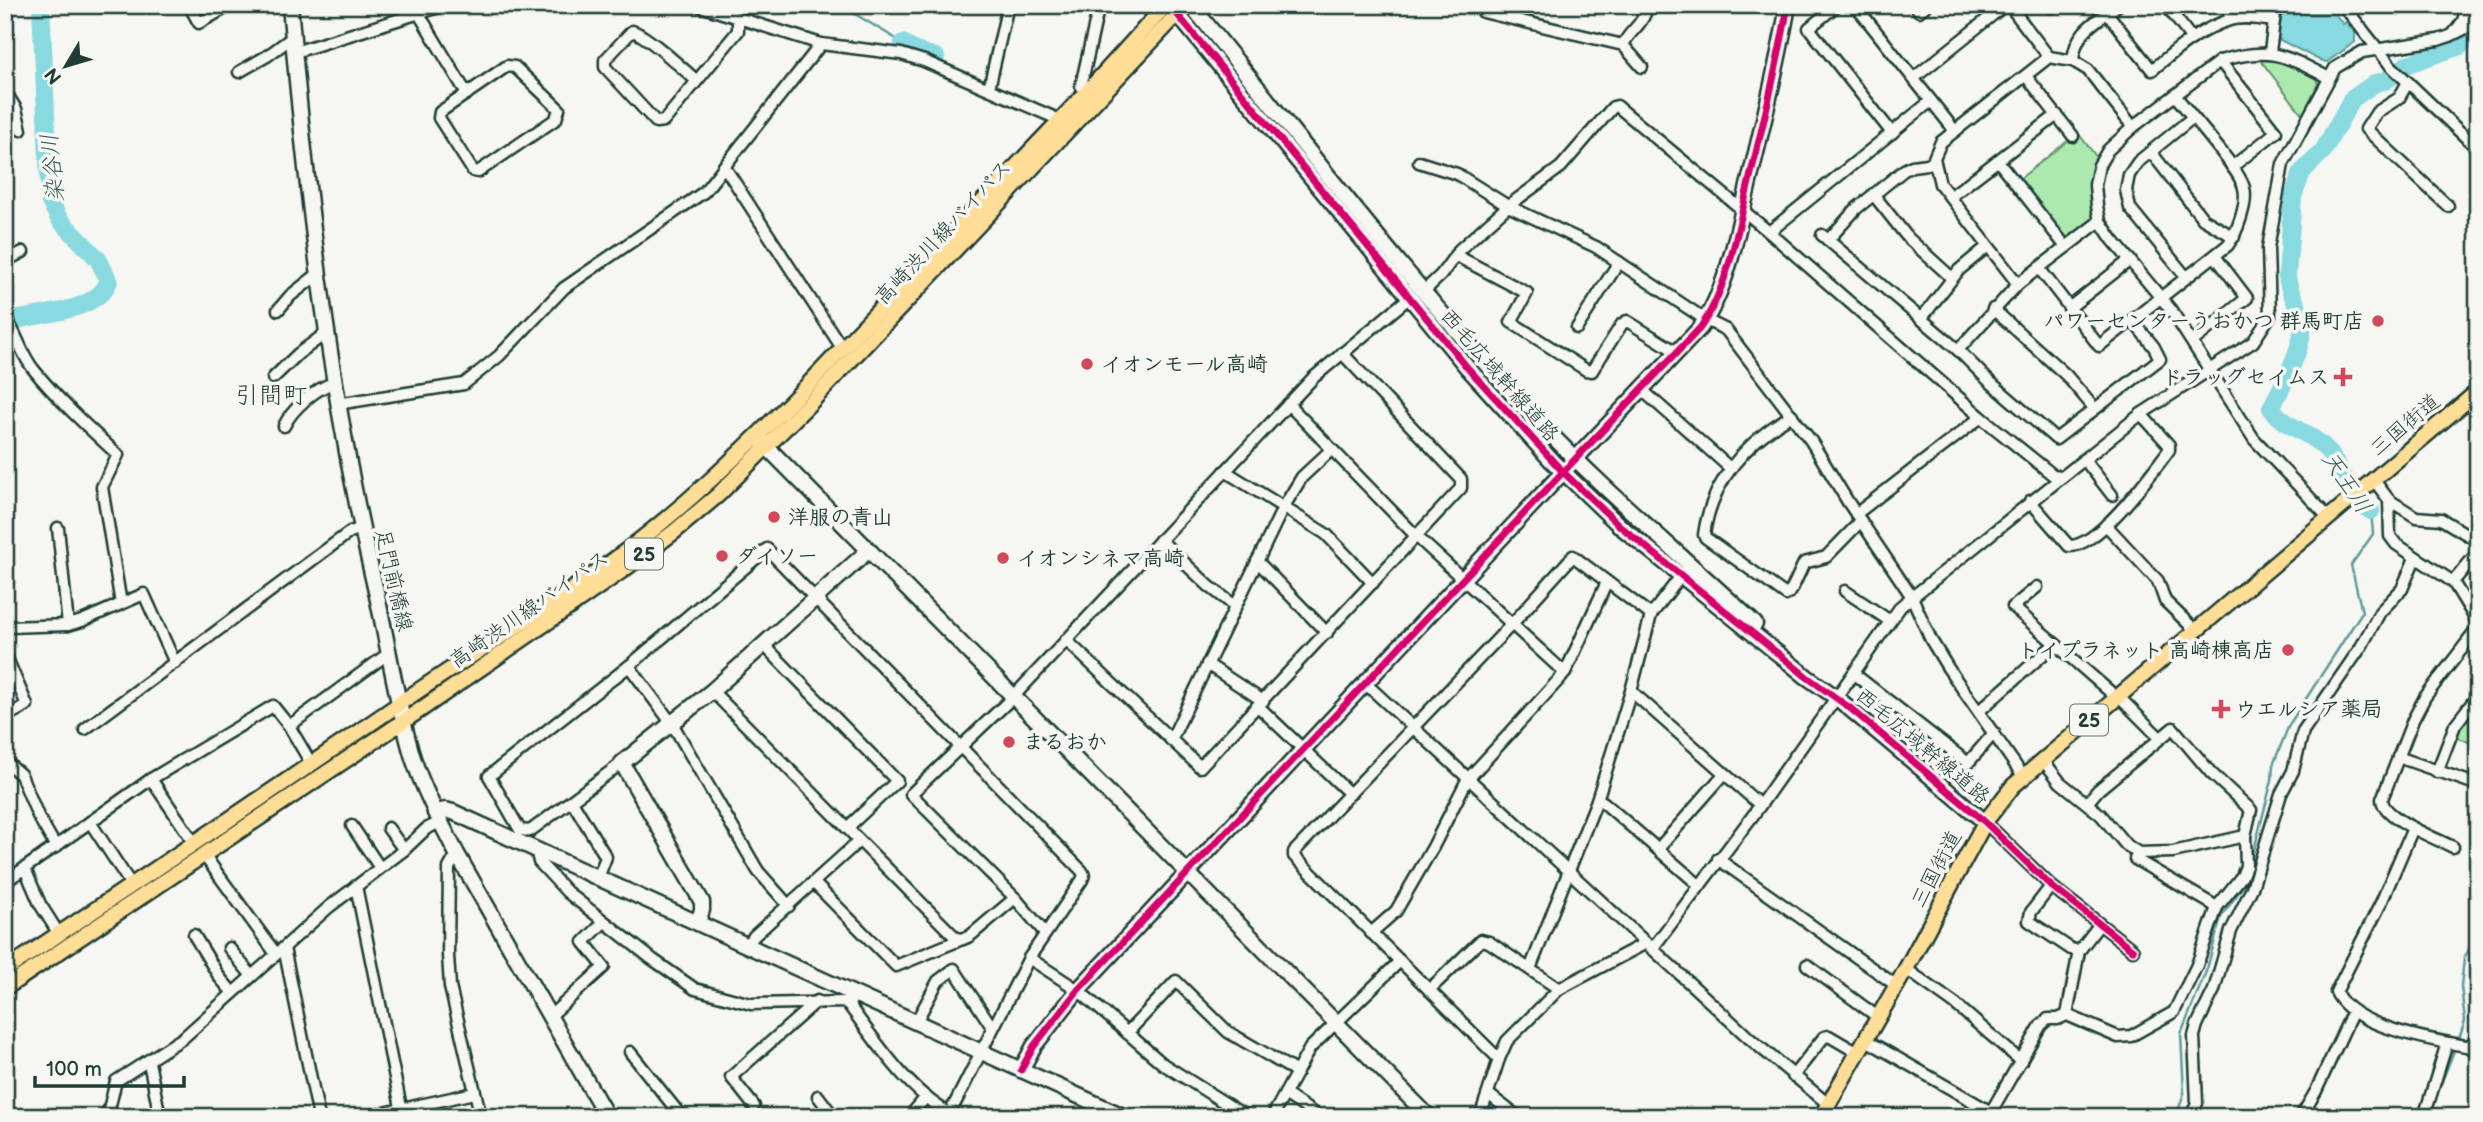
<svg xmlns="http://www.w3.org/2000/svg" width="2483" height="1122" font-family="'Balsamiq Sans','Klee One',sans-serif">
  <rect width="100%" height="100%" fill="#f6f6f2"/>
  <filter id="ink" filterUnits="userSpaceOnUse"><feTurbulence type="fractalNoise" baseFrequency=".0143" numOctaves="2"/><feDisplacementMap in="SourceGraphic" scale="14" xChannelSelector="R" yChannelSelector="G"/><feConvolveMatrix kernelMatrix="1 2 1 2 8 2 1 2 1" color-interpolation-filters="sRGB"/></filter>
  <g filter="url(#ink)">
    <g fill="#abe9af" stroke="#659372" stroke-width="2">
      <path d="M2258,57L2286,61L2315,76L2318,84L2303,115Z"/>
      <path d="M2078,133L2098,159L2091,197L2096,218L2071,238L2062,236L2018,180Z"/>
      <path d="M2478,706V746L2454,736C2457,726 2467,710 2478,706Z"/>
    </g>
    <path fill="#88d9e0" stroke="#5e9b9b" stroke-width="2" d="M2283,5H2328L2343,24L2346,22L2355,33V42L2327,62L2321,61L2278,39Z"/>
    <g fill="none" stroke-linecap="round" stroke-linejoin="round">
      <g stroke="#5e9b9b" stroke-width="2.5">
        <path d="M840,5L903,43"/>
        <path d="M2250,865L2272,780L2273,765L2289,725L2362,612L2351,565L2373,534L2371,511"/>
        <path d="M2458,1042L2465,1021L2461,986L2464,959L2478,931"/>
        <path d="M2433,1104L2455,1048"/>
        <path d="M2176,1117L2184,1093L2181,1034L2207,969L2221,917L2246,882L2249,872"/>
      </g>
      <g stroke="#88d9e0" stroke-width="18">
        <path d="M903,43L913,50L936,57"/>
        <path d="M5,323C35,312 94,316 109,281L98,259L60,220L50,202L41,5"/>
        <path d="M2371,511C2349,498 2343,469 2327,450C2314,434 2287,429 2271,408C2281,389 2306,343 2302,322C2300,305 2288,293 2287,276L2293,197L2302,172L2323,151L2352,99L2375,83L2385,81L2408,64L2460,46L2471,36L2478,6"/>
      </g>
      <defs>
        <g id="street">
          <path d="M189,5L199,23L231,5"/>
          <path d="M697,5L821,44L901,54L924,61L1060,120"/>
          <path d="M1480,5L1483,12L1623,45L1642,67"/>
          <path d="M1837,5L1809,28L1892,133"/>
          <path d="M1855,5L1955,131"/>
          <path d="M1915,5L1919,11L1927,5"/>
          <path d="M2009,5L2049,57"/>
          <path d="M2049,5L2051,7L2053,5"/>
          <path d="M2166,5L2192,39"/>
          <path d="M2228,5L2230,19"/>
          <path d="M2343,5L2391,66L2478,149"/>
          <path d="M2107,13L2152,70C2175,51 2201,28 2230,20C2243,16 2260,19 2273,21"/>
          <path d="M419,14L467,94"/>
          <path d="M2454,33L2463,21L2467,5"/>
          <path d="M1623,45C1631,28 1641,29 1648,5"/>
          <path d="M295,52L445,5"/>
          <path d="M2270,52L2276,5"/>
          <path d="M2073,61C2075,30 2096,22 2118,5"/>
          <path d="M2220,61L2276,132L2232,167"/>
          <path d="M507,66L515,67L559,109L556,119L478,172L473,171L439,118L440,112Z"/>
          <path d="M239,72L267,56L293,37"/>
          <path d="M2026,76L2073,136"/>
          <path d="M1914,78L2005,5"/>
          <path d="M697,81C684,70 646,34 632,31L605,60V67L656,122L664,121L738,31V18"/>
          <path d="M2408,82L2399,98L2377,112L2366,129L2448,206"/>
          <path d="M989,88L1008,5"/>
          <path d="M5,91L16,109L21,130"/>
          <path d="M1087,92L1081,86L1099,5"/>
          <path d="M2151,152L2203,219L2234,237"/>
          <path d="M1998,161L2066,247"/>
          <path d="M1419,162L1457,174L1508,206L1596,247L1706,320L1726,330L1811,441L1848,502L1912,597L1931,640L1948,668L2023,776"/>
          <path d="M724,166L842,348"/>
          <path d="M1873,194L1908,238L1952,278"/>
          <path d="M1950,197L2057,115"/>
          <path d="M1769,232L1931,101"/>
          <path d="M1822,235L1958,350L1989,381L2056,439L2160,359L2154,347L2133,321"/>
          <path d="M1828,240L1857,208L1904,170L1912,166L1935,163"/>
          <path d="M1455,255L1527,293L1511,322L1586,370L1592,371L1595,366L1622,324L1627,321L1677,352"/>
          <path d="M5,261L23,252"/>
          <path d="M2039,268L2099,346L2228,245C2237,233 2248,203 2244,188C2240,169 2189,114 2175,95"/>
          <path d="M2186,277L2130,208L2126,190L2129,175L2138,162L2192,118"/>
          <path d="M2018,284L1940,184L1934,158L1941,142L2049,57L2073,61L2088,70L2133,127"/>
          <path d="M1423,292L1441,275L1460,249L1508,206L1561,167L1613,107L1617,106L1769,232L1981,417L2053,475L2061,476"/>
          <path d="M2069,308L2130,260"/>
          <path d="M1993,309L2066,375L2094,408"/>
          <path d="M278,310L290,296L318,274"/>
          <path d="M5,317C17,333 21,355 34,370C58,400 89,428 118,455L102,487L121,604"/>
          <path d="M1921,319L1959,270L1988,246"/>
          <path d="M1577,328L1619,262"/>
          <path d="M2192,342L2247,298L2215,256"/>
          <path d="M1958,350L2018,284L2100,221"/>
          <path d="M273,378L298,354L326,333"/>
          <path d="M1641,389L1730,468"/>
          <path d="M337,404L464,384L499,356L564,288L704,192L821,44"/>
          <path d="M1288,404L1416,536L1565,673L1467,780L1433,847L1396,911L1371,933"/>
          <path d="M1792,415C1747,441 1711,481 1704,535L1706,538L1786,595L1791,591L1804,563L1826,557L1861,521"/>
          <path d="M284,426C292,409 315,389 333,383"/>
          <path d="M2084,459L2112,495"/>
          <path d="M1225,471L1326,534L1373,583"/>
          <path d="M2373,479L2389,500L2416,517L2441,519L2478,541"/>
          <path d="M2389,500L2390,536L2396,544L2453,582L2478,623"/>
          <path d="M2030,501L2069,546C2099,547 2151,474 2169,450V445L2141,414"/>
          <path d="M1856,514L1981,417"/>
          <path d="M2328,517L2254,439L2171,310L2112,239L2100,221L2097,206L2095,185L2099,165L2108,150L2133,127L2220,61C2270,46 2285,55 2329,78"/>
          <path d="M2106,525L2158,581L2165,601L2195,630"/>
          <path d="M58,528L68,625"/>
          <path d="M1160,540L1209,586L1235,606"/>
          <path d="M1257,561L1327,633"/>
          <path d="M2453,582L2478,552"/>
          <path d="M2037,587L2013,607L2116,697"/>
          <path d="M1845,591L1890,621"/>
          <path d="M5,632L8,627L68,625L82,621L144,594L175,663"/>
          <path d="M1066,640L1200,767L1461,488V479L1342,353"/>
          <path d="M5,654L27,705L5,717"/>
          <path d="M1207,664L1263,701"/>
          <path d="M629,666L673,725L758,871L789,906"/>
          <path d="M1565,673L1607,582"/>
          <path d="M1854,674L1968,763L1994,733"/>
          <path d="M1365,683L1749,1038L1828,1104"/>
          <path d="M712,691L847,828L897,781L764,645"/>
          <path d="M1631,691L1760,805"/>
          <path d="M2118,696L2160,738"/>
          <path d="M1258,706L1350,794"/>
          <path d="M1979,711L2055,644"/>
          <path d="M289,726L312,765"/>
          <path d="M85,729L350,532L360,529"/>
          <path d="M1171,740L1283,508L1302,477L1331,450"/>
          <path d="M2398,757L2478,785"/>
          <path d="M2043,760L2060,782L2101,815L2126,845L2139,853L2173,852L2245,836"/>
          <path d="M5,761L21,775L38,816L56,847"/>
          <path d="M622,763L530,831L520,830L489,776L629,666L767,549L1082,871L1084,875L1082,880L1029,958L948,1117"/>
          <path d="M2437,772L2455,725L2478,695"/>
          <path d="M151,779L195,844"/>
          <path d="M1597,800L1603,802L1699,885"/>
          <path d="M572,801L606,857L598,878"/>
          <path d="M90,822L132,886"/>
          <path d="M1985,822L2051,886L2133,950"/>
          <path d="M352,826L380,868"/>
          <path d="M388,828L404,850"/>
          <path d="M847,828L956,938L963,939L970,936L1015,898"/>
          <path d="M2413,828L2381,903L2336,992C2352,1027 2431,1040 2466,1046H2469L2478,1037"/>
          <path d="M2453,847C2437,839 2382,818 2382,799L2413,720L2425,697L2478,628"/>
          <path d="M536,849L539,862L567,892L652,959L695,989L751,1004L845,1002L848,1004L856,995"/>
          <path d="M1658,849L1725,773"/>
          <path d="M2139,853L2135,859L2217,907"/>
          <path d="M457,854L449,868L448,955L450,987L481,1117"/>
          <path d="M204,855L276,954"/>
          <path d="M1718,859L1897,986"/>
          <path d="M25,869L40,904L59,934"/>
          <path d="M5,882L151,779L273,706L289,726L389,653"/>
          <path d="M814,883L896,966L962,939"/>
          <path d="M356,886L403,1117"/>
          <path d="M2051,886L2031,912L2029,921L2071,949L2079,951"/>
          <path d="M1045,933L1015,898L911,794L1013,697L1313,378L1410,297"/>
          <path d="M194,935L220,978L233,993"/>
          <path d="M747,946L754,936L859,841"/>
          <path d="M229,948L252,976"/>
          <path d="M284,948L319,1117"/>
          <path d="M1652,949L1754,814L1901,606L2141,414L2253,342L2270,316L2268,248L2283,164L2335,68L2362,52L2438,40L2450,36L2478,22"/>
          <path d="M1029,958L1078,990L1163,1064L1247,1117"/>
          <path d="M1400,961L1499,1059"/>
          <path d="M1807,965L1879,1018"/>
          <path d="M1530,969L1597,800L1631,691L1651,615L1684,572"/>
          <path d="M1906,969L1955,1004L2021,1061"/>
          <path d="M1429,990L1481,940L1489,942L1559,989"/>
          <path d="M848,1004C877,1043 912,1097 957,1117"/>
          <path d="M2067,1015L2079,951L2099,925"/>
          <path d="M549,1017L604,967L584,942L604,922"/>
          <path d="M916,1022L938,981L954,969L992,1027"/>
          <path d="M1127,1033L1176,981L1228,1032L1297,1072"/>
          <path d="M1866,1040L1991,1112"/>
          <path d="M2469,1046L2478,1054"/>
          <path d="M630,1052L682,1117"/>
          <path d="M149,1062L160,1117"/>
          <path d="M1793,1076L1824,1037L1829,1036L1858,1053"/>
          <path d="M1285,1094L1319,1117"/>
          <path d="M1488,1094L1518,1117"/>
          <path d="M818,1096L834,1117"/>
          <path d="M754,1106L731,1077L817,1001"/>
          <path d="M107,1117L116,1081L183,1038L329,907L404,850L426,829L440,822"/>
          <path d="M366,1117L474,1093"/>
          <path d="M909,1117L926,1097"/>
          <path d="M1272,1117L1310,1048L1400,961L1294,856V852L1512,624L1573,556L1651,615"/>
          <path d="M1480,1117L1499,1059L1507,1041L1559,989L1646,943"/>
          <path d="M1988,1117L2041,1025L2048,1019H2058L2067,1015L2118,1037L2131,1036L2174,1012L2197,965L2217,907L2242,876L2246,866L2245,836L2251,810L2211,773L2173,728L2098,790L2088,802"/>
          <path d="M2191,1117L2197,1103L2194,1036L2197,1025L2214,990L2231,931L2252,888L2281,794L2293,771L2303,731L2361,647L2380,612L2402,589L2415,558"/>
          <path d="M2301,1117L2316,1091L2353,1011"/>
          <path d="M2424,1117L2447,1043"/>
        </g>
        <g id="secondary">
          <path d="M290,5C307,201 330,395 375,587C388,643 396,702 413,758C424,791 441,823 457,854L607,1117"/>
          <path d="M1170,5L1466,366L1552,461L1620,526L1807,677L1837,698L1985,822"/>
          <path d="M1191,5C1305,145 1414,289 1538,421C1606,493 1683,556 1755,624"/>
          <path d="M758,438L1429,1117"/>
          <path d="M435,813L445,810L453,812L1125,1117"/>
          <path d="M698,922L702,910V902L622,763L712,691L869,550"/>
          <path d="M1021,1070L1034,1046L1078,990L1563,472L1700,328C1728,289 1738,228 1749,182C1763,123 1778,65 1788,5"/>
        </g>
        <g id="primary">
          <path d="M5,970C137,882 268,794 399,704C471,654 548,609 618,557C685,507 744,450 802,391L1087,92L1166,5"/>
          <path d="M5,988L404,721L626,568L674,532L718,495L813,400L1186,5"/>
          <path d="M1821,1117L1906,969L1985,822L2013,786L2478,391"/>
        </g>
      </defs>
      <use href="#street" stroke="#1f3d34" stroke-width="15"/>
      <use href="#secondary" stroke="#1f3d34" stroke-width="19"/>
      <use href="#primary" stroke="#1f3d34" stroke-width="19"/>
      <use href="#street" stroke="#f6f6f2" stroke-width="10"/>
      <use href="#secondary" stroke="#f6f6f2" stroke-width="14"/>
      <use href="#primary" stroke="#fedd96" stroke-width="14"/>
      <defs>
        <g id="cycleway">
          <path d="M1177,14L1466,366L1563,472L1620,526L1807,677L1850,708L1985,822L2051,886L2133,950"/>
          <path d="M1021,1070L1034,1046L1078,990L1563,472L1700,328C1728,289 1738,228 1749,182C1763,123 1778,65 1788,5"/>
        </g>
      </defs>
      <use href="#cycleway" stroke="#f6f6f2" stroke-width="11"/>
      <use href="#cycleway" stroke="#d6006c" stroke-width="7"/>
    </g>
  </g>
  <g fill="#d1495b" stroke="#f6f6f2" stroke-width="2.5">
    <circle cx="2378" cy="321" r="7"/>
    <circle cx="1087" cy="364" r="7"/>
    <path d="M2339.5 366.5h7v7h7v7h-7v7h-7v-7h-7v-7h7z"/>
    <circle cx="774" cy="517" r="7"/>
    <circle cx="722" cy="556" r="7"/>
    <circle cx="1003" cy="558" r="7"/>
    <circle cx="2288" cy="650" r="7"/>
    <path d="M2217.5 698.5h7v7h7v7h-7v7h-7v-7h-7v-7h7z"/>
    <circle cx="1009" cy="742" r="7"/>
  </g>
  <g text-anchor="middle" stroke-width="7" stroke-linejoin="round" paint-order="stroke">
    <g fill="#f6f6f2" stroke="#60746d" stroke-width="2">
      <rect x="625" y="538.5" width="38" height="31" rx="5"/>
      <rect x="2070" y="704.5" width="38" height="31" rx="5"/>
    </g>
    <g font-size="19" font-weight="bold" fill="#1f3d34">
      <text x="644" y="561">25</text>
      <text x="2089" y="727">25</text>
    </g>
    <g font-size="21" fill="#1f3d34" stroke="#f6f6f2">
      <text transform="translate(943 232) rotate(-47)" y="7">高崎渋川線バイパス</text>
      <text transform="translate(1500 375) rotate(49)" y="7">西毛広域幹線道路</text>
      <text transform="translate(2405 425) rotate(-40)" y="7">三国街道</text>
      <text transform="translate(394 580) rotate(77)" y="7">足門前橋線</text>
      <text transform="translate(529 609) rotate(-35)" y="7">高崎渋川線バイパス</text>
      <text transform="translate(1923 746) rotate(40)" y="7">西毛広域幹線道路</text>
      <text transform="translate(1936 869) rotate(-62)" y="7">三国街道</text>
    </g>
    <g font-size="21" font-weight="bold" fill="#1f3d34" stroke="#f6f6f2" text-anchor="start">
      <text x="2364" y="328" text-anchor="end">パワーセンターうおかつ 群馬町店</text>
      <text x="1101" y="371">イオンモール高崎</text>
      <text x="2329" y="384" text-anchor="end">ドラッグセイムス</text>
      <text x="788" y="524">洋服の青山</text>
      <text x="736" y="563">ダイソー</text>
      <text x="1017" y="565">イオンシネマ高崎</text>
      <text x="2274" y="657" text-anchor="end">トイプラネット 高崎棟高店</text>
      <text x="2235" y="716">ウエルシア薬局</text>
      <text x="1023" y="749">まるおか</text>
    </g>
    <g font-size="23" font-style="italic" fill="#345c56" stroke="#f6f6f2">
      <text transform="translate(52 168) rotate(-96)" y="8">染谷川</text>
      <text transform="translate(2347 482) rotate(56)" y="8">天王川</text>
    </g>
    <g font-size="24" fill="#1f3d34" stroke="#f6f6f2">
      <text x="271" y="403">引間町</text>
    </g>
  </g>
  <rect width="2483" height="1122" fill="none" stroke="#f6f6f2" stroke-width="28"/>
  <rect x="14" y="14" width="2455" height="1094" fill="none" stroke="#1f3d34" stroke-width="2.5" filter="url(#ink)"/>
  <g transform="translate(66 66) rotate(232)" stroke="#f6f6f2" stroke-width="5" paint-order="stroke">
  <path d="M0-5L12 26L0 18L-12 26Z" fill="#1f3d34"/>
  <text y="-10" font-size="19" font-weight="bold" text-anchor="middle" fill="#1f3d34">N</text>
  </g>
  <path d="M35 1076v10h149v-10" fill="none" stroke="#1f3d34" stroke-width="3.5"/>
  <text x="46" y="1076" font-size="21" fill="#1f3d34" stroke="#f6f6f2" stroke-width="5" paint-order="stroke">100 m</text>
</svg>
